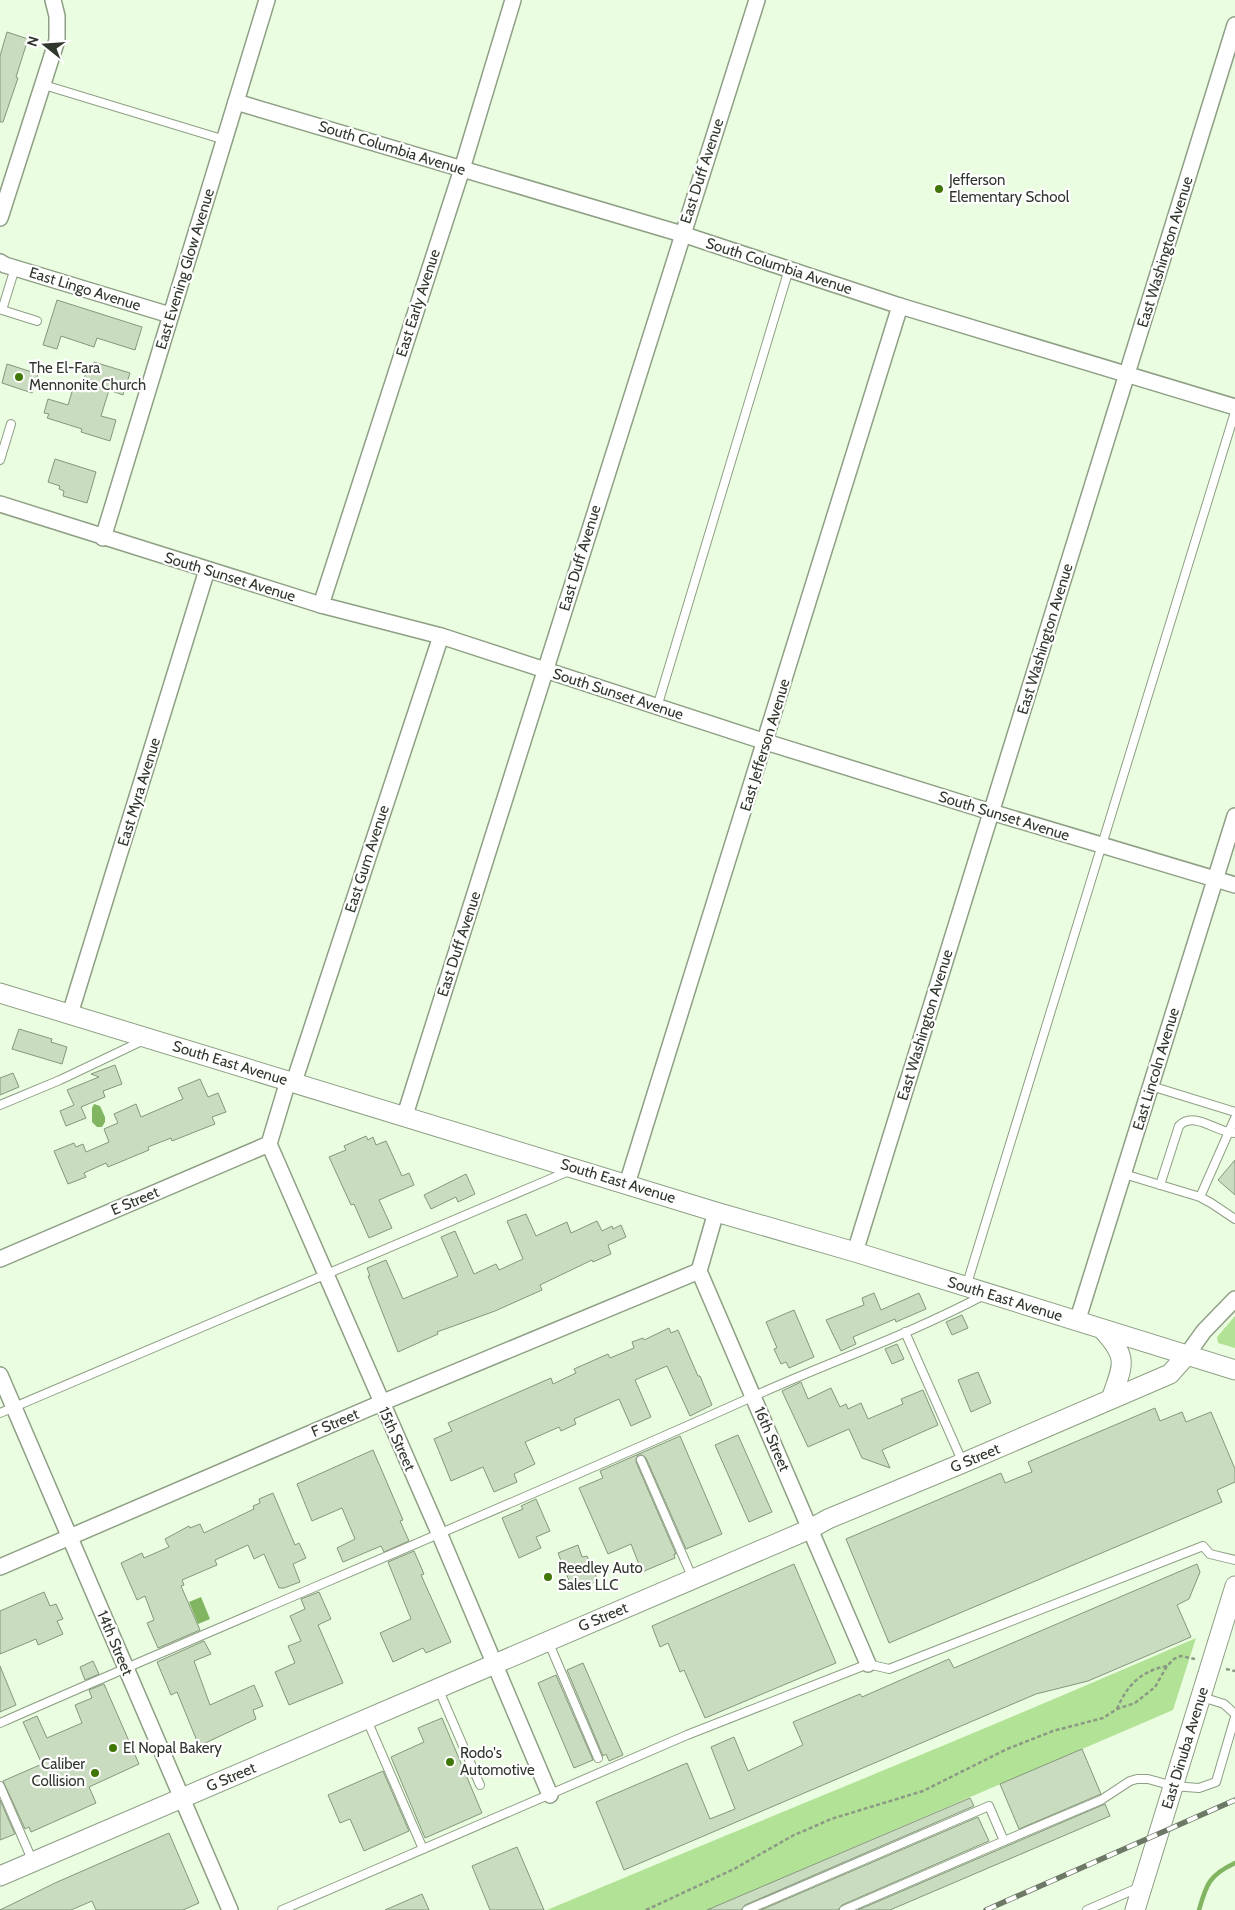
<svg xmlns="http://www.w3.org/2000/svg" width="1235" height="1910" font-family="Cabin,sans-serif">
  <rect width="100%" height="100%" fill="#eafde0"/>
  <g fill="#b2e295">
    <path d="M1235,1316V1348L1218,1343L1217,1337Z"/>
    <path d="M1196,1638L1173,1710L707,1910H547C763,1819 981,1732 1196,1638Z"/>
  </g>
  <g fill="#82b561">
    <path d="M94,1104L100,1106L105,1117V1122L102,1127H97L92,1122V1108Z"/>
    <path d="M201,1597L210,1619L198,1624L189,1602Z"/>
  </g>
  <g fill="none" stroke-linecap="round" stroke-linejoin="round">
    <path stroke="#82b561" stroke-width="4.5" d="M1199,1910C1206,1885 1209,1875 1235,1863"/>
  </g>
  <g fill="#cadcc0" stroke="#85967c">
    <path d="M7,32L28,39L16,77L18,78L3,122H0V56Z"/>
    <path d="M57,300L142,327L135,350L97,338L94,347L61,336L57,349L43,345Z"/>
    <path d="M94,362L130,373L123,395L109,390L101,416L116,420L110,441L81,432L82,429L47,418L49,414L44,413L48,399L68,405L74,385L81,387L86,373L90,374Z"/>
    <path d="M7,364L38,374L32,393L2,383Z"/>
    <path d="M55,459L96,472L87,503L63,496L64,491L59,489L60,486L48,482Z"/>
    <path d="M19,1029L52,1039L51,1042L67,1047L62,1064L12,1049Z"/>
    <path d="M115,1065L122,1084L103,1091L105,1097L81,1107L86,1118L66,1126L60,1111L74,1105L67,1090L99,1077L91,1074Z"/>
    <path d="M13,1073L19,1087L0,1095V1078Z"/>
    <path d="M200,1079L208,1097L218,1093L226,1112L212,1117L215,1124L172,1141L171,1138L148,1147L149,1150L108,1167L106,1163L84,1173L86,1177L68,1184L54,1151L74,1143L76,1147L83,1144L86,1152L109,1142L104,1129L118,1123L114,1114L136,1104L141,1117L183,1099L178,1088Z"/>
    <path d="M366,1136L368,1140L373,1137L376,1145L386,1141L402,1176L409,1173L414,1185L379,1200L392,1228L369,1238L354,1204L351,1205L329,1157L346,1150L344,1146Z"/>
    <path d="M1235,1160V1195L1218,1180Z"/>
    <path d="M466,1174L475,1194L458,1202L456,1197L431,1209L424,1195Z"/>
    <path d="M526,1214L536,1236L567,1222L571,1233L597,1221L602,1231L612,1226L613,1229L621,1225L626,1237L608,1245L611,1254L593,1262L592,1260L540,1285L542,1290L495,1311L437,1332L438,1334L398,1352L368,1276H370L367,1268L386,1260L403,1299L458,1276L441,1237L455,1231L474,1274L496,1264L499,1270L523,1259L507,1221Z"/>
    <path d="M874,1293L881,1310L919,1293L926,1309L896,1322L895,1319L853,1337L856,1344L841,1351L826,1320L864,1305L862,1298Z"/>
    <path d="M794,1310L814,1357L789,1368L786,1362L781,1364L774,1349L777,1348L766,1322Z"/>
    <path d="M962,1315L968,1328L952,1335L946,1322Z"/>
    <path d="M669,1328L671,1333L678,1330L698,1376H700L712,1405L690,1416L667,1366L635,1380L651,1417L631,1426L619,1399L574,1419L576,1424L561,1431L559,1427L525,1442L535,1464L514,1474L517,1482L494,1492L483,1467L451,1481L434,1439L452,1431L448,1423L551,1378L553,1384L576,1373L574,1369L608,1354L610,1358L634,1348L632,1342L643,1338L644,1340Z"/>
    <path d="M897,1344L904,1359L892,1364L885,1349Z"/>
    <path d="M978,1372L991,1403L971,1412L958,1380Z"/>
    <path d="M801,1382L808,1399L831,1388L840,1407L846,1404L848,1409L861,1403L868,1419L903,1404L901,1399L923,1390L938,1425L882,1450L890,1468L862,1458L849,1429L808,1447L782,1391Z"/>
    <path d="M1155,1408L1160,1421L1182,1412L1186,1422L1211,1412L1235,1469V1482L1217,1490L1222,1502L889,1643L846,1539L1001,1473L1005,1483L1032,1472L1028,1462Z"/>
    <path d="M738,1435L772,1512L749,1522L715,1445Z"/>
    <path d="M680,1436L722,1534L686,1549L646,1458L642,1455H638L636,1459V1462L676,1554H674L675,1558L642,1572L631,1544L608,1554L579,1488L603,1478L600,1471Z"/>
    <path d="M373,1450L403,1520L400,1521L409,1541L384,1552L381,1546L343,1562L337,1548L355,1539L342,1508L312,1521L297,1484Z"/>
    <path d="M273,1493L295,1545L299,1543L306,1558L293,1564L300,1582L284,1588H279L264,1554L254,1559L248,1545L215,1560L217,1565L182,1580L184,1585L181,1586L200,1630L158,1648L147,1623L154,1620L145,1596L137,1600L121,1563L142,1553L144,1558L169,1547L165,1539L189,1526L190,1528L200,1524L204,1533L254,1509L253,1506L260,1503L259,1499Z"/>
    <path d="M536,1499L550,1531L536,1537L541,1548L519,1558L502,1518L523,1509L521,1506Z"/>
    <path d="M578,1545L582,1557L587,1556L598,1581L573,1591L558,1553Z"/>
    <path d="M414,1551L424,1574L421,1575L451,1642L426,1653L423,1648L393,1662L380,1633L411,1619L388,1562Z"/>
    <path d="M794,1564L836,1663L705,1718L684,1670L680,1672L668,1643L660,1647L652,1626Z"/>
    <path d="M1197,1564L1200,1572L1189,1599L1177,1605L1191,1637L1088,1681L1036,1694L624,1870L596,1802L687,1763L710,1819L735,1809L711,1747L734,1737L748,1771L803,1745L793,1722L860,1694L862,1697L949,1659L954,1668Z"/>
    <path d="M44,1592L50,1606L56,1604L63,1619L57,1621L63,1634L38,1645L36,1639L0,1654V1611Z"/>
    <path d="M319,1592L331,1619L318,1625L343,1683L289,1705L275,1672L295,1663L288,1646L301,1641L290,1616L305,1609L301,1599Z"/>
    <path d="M204,1641L211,1654L194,1661L210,1705L254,1685L263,1706L253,1710L256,1719L199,1746L177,1692L171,1695L157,1662Z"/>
    <path d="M93,1661L99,1674L85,1680L80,1667Z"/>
    <path d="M583,1663L623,1755L609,1761L606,1754L603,1756L567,1670Z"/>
    <path d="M0,1666L16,1705L0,1712Z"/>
    <path d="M556,1675L593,1760L574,1768L538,1683Z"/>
    <path d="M104,1684L139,1764L89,1787L96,1803L31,1832L29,1827L25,1829L3,1781L42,1764L23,1722L37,1716L47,1738L82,1723L75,1705L92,1698L89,1690Z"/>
    <path d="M442,1718L482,1813L425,1838L391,1757L424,1742L418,1728Z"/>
    <path d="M1082,1749L1101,1794L1019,1829L1000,1784Z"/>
    <path d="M383,1771L409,1831L364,1851L350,1819L340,1823L328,1795Z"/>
    <path d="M970,1798L974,1806L745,1905L741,1910H707Z"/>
    <path d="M0,1800L15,1834L0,1840Z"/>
    <path d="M1105,1804L1110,1816L890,1910H858Z"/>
    <path d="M978,1817L989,1841L842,1905L838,1910H761Z"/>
    <path d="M169,1833L199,1903L183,1910H96L92,1901L71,1910H0L55,1883Z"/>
    <path d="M517,1847L544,1910H490L472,1866Z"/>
    <path d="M422,1894L429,1910H385Z"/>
  </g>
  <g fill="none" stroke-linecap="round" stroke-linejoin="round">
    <defs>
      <g id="service">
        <path d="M44,85L225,140"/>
        <path d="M15,268L2,310L37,321"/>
        <path d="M0,460L11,424"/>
        <path d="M657,707L789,269"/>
        <path d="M1151,1086L1235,1112"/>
        <path d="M0,1105L60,1080L144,1040"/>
        <path d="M1124,1174L1200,1197L1211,1203L1235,1219"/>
        <path d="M1160,1185L1179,1126C1194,1110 1217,1133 1235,1133"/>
        <path d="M1200,1197L1235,1118"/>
        <path d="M966,1287L1235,412"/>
        <path d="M905,1332L963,1463"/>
        <path d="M0,1413L569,1171"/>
        <path d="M641,1460L693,1579"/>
        <path d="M548,1641L598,1758"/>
        <path d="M438,1688L480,1785"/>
        <path d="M1202,1697L1224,1704L1235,1714"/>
        <path d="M367,1720L423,1849"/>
        <path d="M0,1723C250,1613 503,1509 752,1397C829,1362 909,1335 984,1295"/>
        <path d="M0,1786L33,1862"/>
        <path d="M1004,1841L1101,1800L1130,1781L1137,1779H1148L1173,1786L1199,1788L1216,1782L1235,1717"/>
        <path d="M282,1910L687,1735L868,1664L889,1669L1203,1546L1210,1554L1235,1560"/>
        <path d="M747,1910L989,1806L1004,1841L844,1910"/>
        <path d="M1087,1910L1140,1887"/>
      </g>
      <g id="minor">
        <path d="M236,102L682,234L900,306L1235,407"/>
        <path d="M0,218L57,40V16L53,0"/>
        <path d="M0,262L5,265L170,315"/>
        <path d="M0,504L321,605L441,636L766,742L991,812L1235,885"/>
        <path d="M103,538L267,0"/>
        <path d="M321,605L462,169L513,0"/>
        <path d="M70,1014L207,570"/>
        <path d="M288,1081L269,1144L440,1535L550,1795"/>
        <path d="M294,1082L441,636"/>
        <path d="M405,1115L757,0"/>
        <path d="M627,1184L900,306"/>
        <path d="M716,1212L699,1271L868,1664"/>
        <path d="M855,1252L1235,25"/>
        <path d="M0,1259L269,1144"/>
        <path d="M1077,1322L1235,816"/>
        <path d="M1186,1356L1204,1331L1235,1299"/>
        <path d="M0,1375L230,1910"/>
        <path d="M0,1567L381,1403L699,1271"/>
      </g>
      <g id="tertiary">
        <path d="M0,993L716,1212L855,1252L1235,1370"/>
        <path d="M1103,1330C1129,1358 1123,1365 1111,1399"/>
        <path d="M0,1876L810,1529L828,1519L963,1463L1170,1374L1186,1356"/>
        <path d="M1135,1910L1235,1586"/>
      </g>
    </defs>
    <use href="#service" stroke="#8e9f85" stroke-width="10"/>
    <use href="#minor" stroke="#8e9f85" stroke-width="18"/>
    <use href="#tertiary" stroke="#8e9f85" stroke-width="21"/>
    <g stroke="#8c9985" stroke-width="2.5" stroke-dasharray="4 2.5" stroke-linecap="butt">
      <path d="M1226,1669L1235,1671"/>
      <path d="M1117,1709C1127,1685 1141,1671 1167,1666"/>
      <path d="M646,1910L734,1869L794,1835L813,1827L831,1819L923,1791L1007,1749L1053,1731L1103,1718L1117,1709L1135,1703L1155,1687L1167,1666L1174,1659L1181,1656L1195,1659"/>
    </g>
    <use href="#service" stroke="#fff" stroke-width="8"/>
    <use href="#minor" stroke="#fff" stroke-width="15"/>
    <use href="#tertiary" stroke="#fff" stroke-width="19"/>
    <defs>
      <path id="rail" d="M986,1910L1235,1800"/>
    </defs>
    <use href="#rail" stroke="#6d7867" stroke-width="5.5"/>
    <use href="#rail" stroke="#fff" stroke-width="4" stroke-dasharray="11" stroke-linecap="butt"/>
  </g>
  <g fill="#3f7604" stroke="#fff" stroke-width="2">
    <circle cx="939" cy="189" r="5"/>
    <circle cx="19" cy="377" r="5"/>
    <circle cx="548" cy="1577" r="5"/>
    <circle cx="113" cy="1748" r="5"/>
    <circle cx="450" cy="1762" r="5"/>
    <circle cx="95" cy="1773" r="5"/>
  </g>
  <g text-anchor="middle" stroke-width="4.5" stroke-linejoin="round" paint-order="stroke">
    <g font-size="15" fill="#30372c" stroke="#fff">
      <text transform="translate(392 148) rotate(17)" y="5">South Columbia Avenue</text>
      <text transform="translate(702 171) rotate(-72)" y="5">East Duff Avenue</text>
      <text transform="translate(1165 252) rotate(-73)" y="5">East Washington Avenue</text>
      <text transform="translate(779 266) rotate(18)" y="5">South Columbia Avenue</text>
      <text transform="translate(185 269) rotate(-73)" y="5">East Evening Glow Avenue</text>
      <text transform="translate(85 289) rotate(17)" y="5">East Lingo Avenue</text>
      <text transform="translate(418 303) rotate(-72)" y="5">East Early Avenue</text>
      <text transform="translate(580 558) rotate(-73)" y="5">East Duff Avenue</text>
      <text transform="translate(230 577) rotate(17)" y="5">South Sunset Avenue</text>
      <text transform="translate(1045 639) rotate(-73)" y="5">East Washington Avenue</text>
      <text transform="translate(618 694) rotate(18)" y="5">South Sunset Avenue</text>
      <text transform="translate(765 745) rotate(-73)" y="5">East Jefferson Avenue</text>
      <text transform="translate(139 792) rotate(-73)" y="5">East Myra Avenue</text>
      <text transform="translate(1004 816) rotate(17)" y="5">South Sunset Avenue</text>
      <text transform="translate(367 859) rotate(-72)" y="5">East Gum Avenue</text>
      <text transform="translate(459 944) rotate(-72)" y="5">East Duff Avenue</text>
      <text transform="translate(925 1025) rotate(-73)" y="5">East Washington Avenue</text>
      <text transform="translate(230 1063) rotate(17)" y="5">South East Avenue</text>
      <text transform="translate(1156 1069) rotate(-73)" y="5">East Lincoln Avenue</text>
      <text transform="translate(618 1181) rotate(17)" y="5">South East Avenue</text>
      <text transform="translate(135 1201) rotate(-23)" y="5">E Street</text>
      <text transform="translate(1005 1299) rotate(17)" y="5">South East Avenue</text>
      <text transform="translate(335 1423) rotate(-23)" y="5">F Street</text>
      <text transform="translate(397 1439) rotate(66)" y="5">15th Street</text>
      <text transform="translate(772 1439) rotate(67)" y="5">16th Street</text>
      <text transform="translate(975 1458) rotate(-23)" y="5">G Street</text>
      <text transform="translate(603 1617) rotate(-23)" y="5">G Street</text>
      <text transform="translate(115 1643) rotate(67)" y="5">14th Street</text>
      <text transform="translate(1185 1748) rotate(-73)" y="5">East Dinuba Avenue</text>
      <text transform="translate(231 1777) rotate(-23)" y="5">G Street</text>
    </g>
    <g font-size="15" fill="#30372c" stroke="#fff" text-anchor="start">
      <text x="949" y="185">Jefferson<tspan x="949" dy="17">Elementary School</tspan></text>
      <text x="29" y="373">The El-Fara<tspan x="29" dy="17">Mennonite Church</tspan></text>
      <text x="558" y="1573">Reedley Auto<tspan x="558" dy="17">Sales LLC</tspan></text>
      <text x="123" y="1753">El Nopal Bakery</text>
      <text x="460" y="1758">Rodo's<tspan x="460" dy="17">Automotive</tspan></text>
      <text x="85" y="1769" text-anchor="end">Caliber<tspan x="85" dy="17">Collision</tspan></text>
    </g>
  </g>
  <g transform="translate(45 45) rotate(287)" stroke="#ffffff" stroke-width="4" paint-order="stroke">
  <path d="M0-4L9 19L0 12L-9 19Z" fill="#30372c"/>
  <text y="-8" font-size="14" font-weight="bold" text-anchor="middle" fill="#30372c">N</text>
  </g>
</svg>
